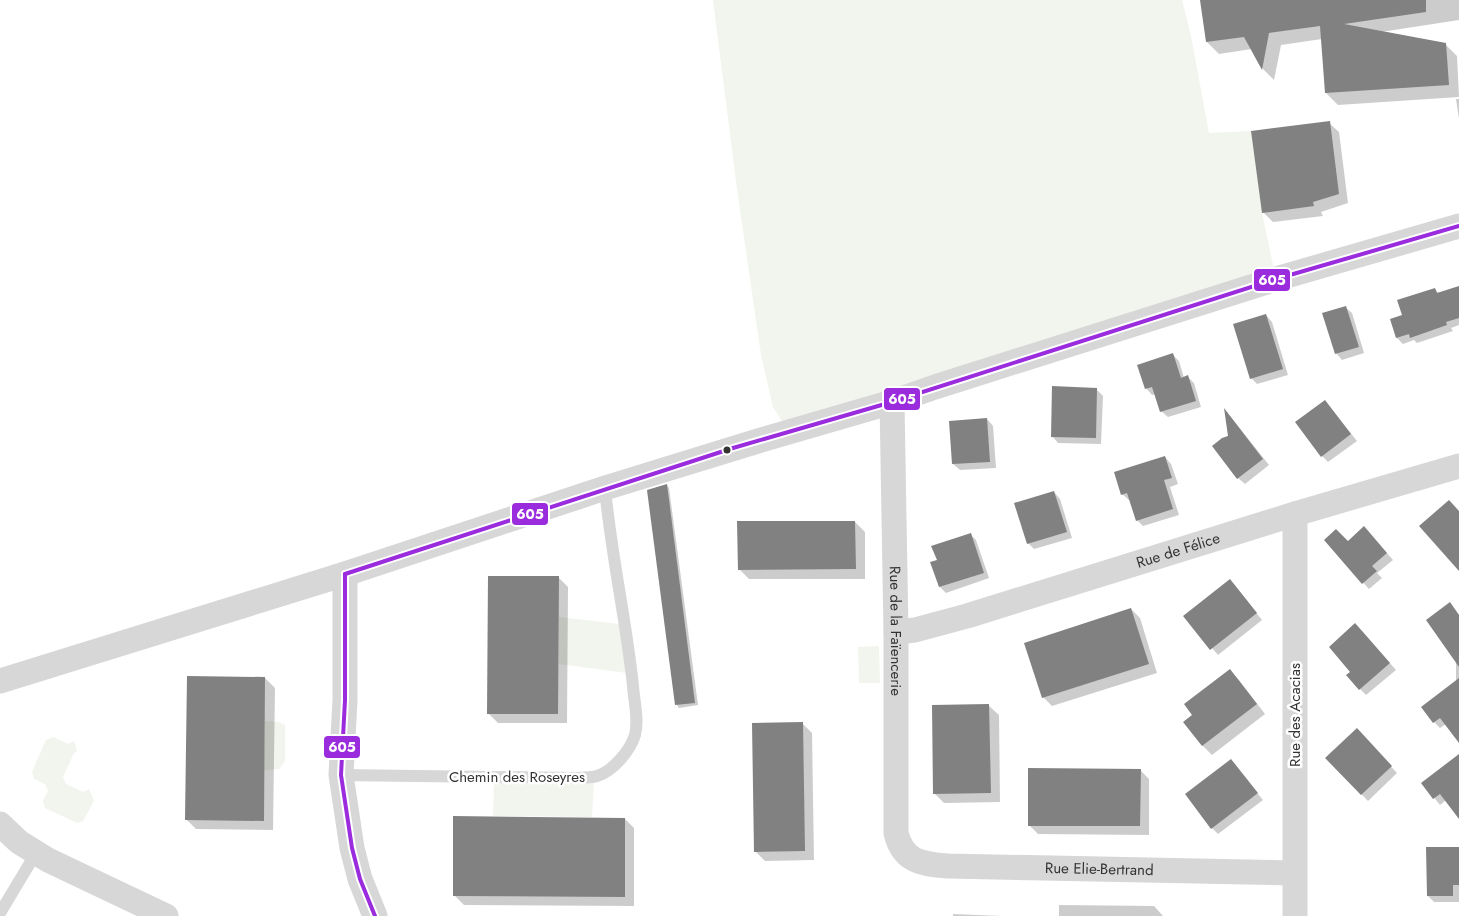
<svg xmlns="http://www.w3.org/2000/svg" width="1459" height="916" font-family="Jost,sans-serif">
  <rect width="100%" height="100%" fill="#fff"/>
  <g fill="#f1f5ed">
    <path d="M713,0H1182L1191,36L1209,133L1251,131L1262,213L1276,279L786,428L773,407L761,355L736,182Z"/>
    <path d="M559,617L620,624L627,673L559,664Z"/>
    <path d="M879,646L880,683H859L858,647Z"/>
    <path d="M265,721L279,722L285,725V761L279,769L264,770Z"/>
    <path d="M53,737L68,744L74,741L77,751L74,753L63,777L66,784L83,792L89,789L94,801L83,821L77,823L45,808L43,801L48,791L45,784L34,779L32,772L46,740Z"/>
    <path d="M594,781L592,817L493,816L494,783L540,784Z"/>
  </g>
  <g fill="#0003">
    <path d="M1201,0H1459V20L1381,32L1445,44L1457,56L1459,97L1338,105L1326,93L1322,39L1281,45L1274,80L1263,69L1252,49L1219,54L1207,42Z"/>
    <path d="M1456,99H1459V119Z"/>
    <path d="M1329,123L1339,132L1348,203L1321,212L1323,216L1273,222L1263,212Z"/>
    <path d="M1459,287V325L1451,328L1453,331L1417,343L1414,340L1403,344L1397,338L1404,316L1435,289L1439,294Z"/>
    <path d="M1345,307L1352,313L1364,353L1342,360L1336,353Z"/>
    <path d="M1266,315L1272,322L1288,375L1257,384L1251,378Z"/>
    <path d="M1172,354L1179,361L1184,378L1188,377L1194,383L1201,407L1168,417L1161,411L1156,394L1152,395L1146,388Z"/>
    <path d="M1096,389L1103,396L1101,444L1058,443L1052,436Z"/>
    <path d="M1325,401L1357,441L1328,462L1322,456Z"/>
    <path d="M1230,416L1269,465L1245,484L1238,478L1229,437Z"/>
    <path d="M987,419L993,426L996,468L960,470L953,464Z"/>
    <path d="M1165,457L1171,464L1178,484L1170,487L1179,515L1143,526L1137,520L1131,500H1129L1122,494Z"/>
    <path d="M667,485L669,488L698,705L679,708L677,705Z"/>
    <path d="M1054,492L1060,499L1072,538L1034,549L1028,543Z"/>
    <path d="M855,522L865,532V579H749L739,569Z"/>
    <path d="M970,534L976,540L989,578L946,593L940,587L932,563L938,561Z"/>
    <path d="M1370,534L1393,560L1377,573L1382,578L1369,589L1325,540L1348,542Z"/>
    <path d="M558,577L568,587L567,723H498L488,713Z"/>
    <path d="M1236,587L1262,620L1218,655L1185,616Z"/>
    <path d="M1450,604L1459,615V688L1456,685V660Z"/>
    <path d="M1131,609L1140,618L1157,673L1052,706L1043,697Z"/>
    <path d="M1362,631L1396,670L1366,695L1360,689L1352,672Z"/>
    <path d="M1229,670L1239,680L1265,714L1212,755L1202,745L1194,715Z"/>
    <path d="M265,678L275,688L273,830L196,829L186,819Z"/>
    <path d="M1459,692V736L1446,724L1440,728L1434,722Z"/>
    <path d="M989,706L999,715L1000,802L944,803L934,793Z"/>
    <path d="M802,723L812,733L814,860L765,861L755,851Z"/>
    <path d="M1357,730L1397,773L1368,801L1327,758Z"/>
    <path d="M1231,761L1263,800L1218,834L1212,828Z"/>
    <path d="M1459,769V814L1446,800L1440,805L1422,783Z"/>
    <path d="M1140,770L1149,779V835L1038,834L1029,825Z"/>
    <path d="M625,819L634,828V906L464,905L454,895Z"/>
    <path d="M1459,848V902H1434L1428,896Z"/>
    <path d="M1059,905L1154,906L1163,916H1059Z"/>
    <path d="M953,914L1002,916H953Z"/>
  </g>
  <g fill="#818181">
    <path d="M1200,0H1426V12L1344,24L1446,43L1449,85L1325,93L1320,26L1269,33L1262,70L1244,37L1206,42Z"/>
    <path d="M1330,121L1339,194L1313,202L1314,206L1262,213L1251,131Z"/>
    <path d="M1459,286V318L1446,322L1447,325L1410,338L1409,334L1396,338L1390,319L1402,315L1397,300L1435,288L1437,293Z"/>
    <path d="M1346,306L1359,347L1335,354L1322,313Z"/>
    <path d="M1266,314L1283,369L1250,379L1233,324Z"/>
    <path d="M1173,353L1181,378L1188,375L1196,401L1160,412L1152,387L1145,389L1137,365Z"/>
    <path d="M1052,386L1097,388L1096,438L1051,437Z"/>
    <path d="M1325,400L1351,434L1321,457L1295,422Z"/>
    <path d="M1224,408L1263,459L1237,479L1212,446L1222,438L1228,436Z"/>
    <path d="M987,418L990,462L952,464L949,421Z"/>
    <path d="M1165,456L1172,478L1164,480L1173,509L1136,521L1127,493L1121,495L1114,472Z"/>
    <path d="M667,484L695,703L675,705L647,490Z"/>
    <path d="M1054,491L1067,532L1027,544L1014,503Z"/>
    <path d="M1449,500L1459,511V571L1419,526Z"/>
    <path d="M737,521H855L856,569L738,570Z"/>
    <path d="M1364,526L1387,553L1372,566L1377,571L1362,584L1324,540L1336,529L1348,541Z"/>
    <path d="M971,533L984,573L939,587L930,562L937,560L931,546Z"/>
    <path d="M488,576H559L558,714H487Z"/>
    <path d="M1230,579L1257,613L1210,650L1183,616Z"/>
    <path d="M1450,602L1459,615V667L1426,620Z"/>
    <path d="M1131,608L1149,664L1042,698L1024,643Z"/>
    <path d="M1355,623L1390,663L1359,690L1346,675L1350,672L1329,647Z"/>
    <path d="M1230,669L1257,704L1202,746L1183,722L1192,715L1184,704Z"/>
    <path d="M187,676L265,677L264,821L185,820Z"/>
    <path d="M1459,678V743L1440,718L1433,723L1421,707Z"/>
    <path d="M989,704L991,793L933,794L932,705Z"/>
    <path d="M803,722L805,851L754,852L752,723Z"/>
    <path d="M1357,728L1392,766L1361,795L1325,758Z"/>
    <path d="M1459,754V819L1440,794L1433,799L1421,783Z"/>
    <path d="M1231,759L1258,793L1211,829L1185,794Z"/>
    <path d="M1028,768L1141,769L1140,826H1028Z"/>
    <path d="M453,816L625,818V897L453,896Z"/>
    <path d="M1426,847H1459V885H1453V896H1427Z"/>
  </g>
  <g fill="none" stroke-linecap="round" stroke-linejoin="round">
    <g stroke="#d7d7d7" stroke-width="12">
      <path d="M341,775L578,778C584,777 591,778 597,776C613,771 630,751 635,735C639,720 634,701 633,686C626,619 611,554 605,488"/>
      <path d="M0,913L36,853"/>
    </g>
    <g stroke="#d7d7d7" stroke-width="25">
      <path id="s1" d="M892,402L896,632V833C903,862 922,864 948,866L1294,873"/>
      <path d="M345,574V700L341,775L352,848L360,879L375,916"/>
      <path id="s2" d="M896,632L915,630L967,616L1295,514L1459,466"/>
      <path d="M0,681L345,574L605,488L758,441L892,402L935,387L1276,279L1459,226"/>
      <path d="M0,824L19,842L48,860L166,916"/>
      <path d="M1295,916V514"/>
    </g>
    <defs>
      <g id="bus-1">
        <path d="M345,574L733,448L885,404L1276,279L1459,226"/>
        <path d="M345,574V700L341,775L352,848L360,879L375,916"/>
      </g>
    </defs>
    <use href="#bus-1" stroke="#fff" stroke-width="8"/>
    <use href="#bus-1" stroke="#9a2cde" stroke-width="4"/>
  </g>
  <circle fill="#333" stroke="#fff" stroke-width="2" cx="727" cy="450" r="4.5"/>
  <g text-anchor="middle" stroke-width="5" stroke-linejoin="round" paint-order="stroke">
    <g font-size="15" fill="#333" stroke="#fff">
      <text dy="5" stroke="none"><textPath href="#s2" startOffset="294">Rue de Félice</textPath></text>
      <text dy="5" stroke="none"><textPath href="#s1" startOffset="229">Rue de la Faïencerie</textPath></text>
      <text transform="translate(1295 715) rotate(-90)" y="5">Rue des Acacias</text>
      <text x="517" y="782">Chemin des Roseyres</text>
      <text dy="5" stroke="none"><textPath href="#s1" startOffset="650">Rue Elie-Bertrand</textPath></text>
    </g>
  </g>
  <g stroke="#fff" stroke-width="2">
    <rect x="1253" y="268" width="38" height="24" rx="5" fill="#9a2cde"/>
    <rect x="883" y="387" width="38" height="24" rx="5" fill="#9a2cde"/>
    <rect x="511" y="502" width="38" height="24" rx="5" fill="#9a2cde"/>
    <rect x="323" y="735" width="38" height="24" rx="5" fill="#9a2cde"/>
  </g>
  <g font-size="14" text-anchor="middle" font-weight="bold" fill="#fff">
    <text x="1272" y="285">605</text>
    <text x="902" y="404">605</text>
    <text x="530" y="519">605</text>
    <text x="342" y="752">605</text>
  </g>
</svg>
